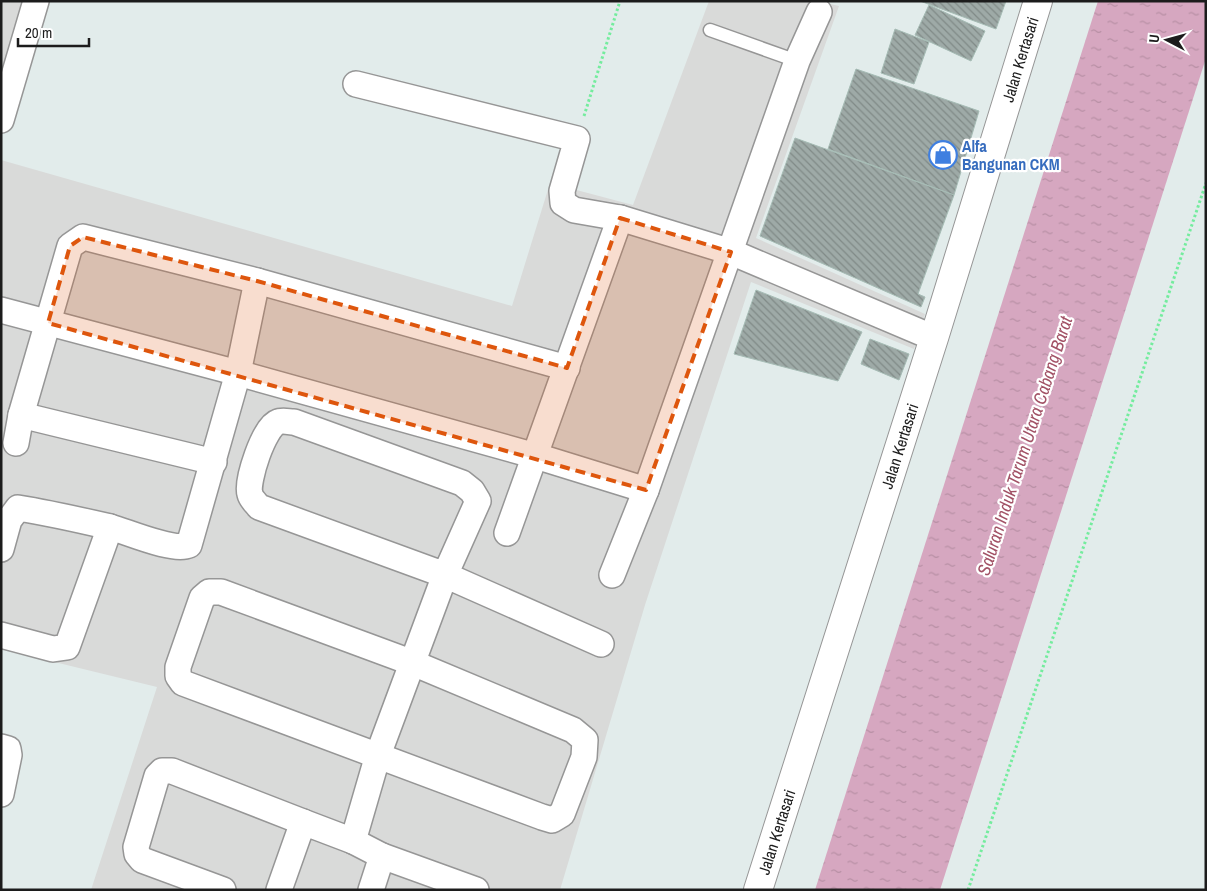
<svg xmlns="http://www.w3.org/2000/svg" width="1207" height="891" font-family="'Archivo Narrow',sans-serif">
  <defs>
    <pattern id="water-ripples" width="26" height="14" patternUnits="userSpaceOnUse" patternTransform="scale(1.25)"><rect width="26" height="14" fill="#d6a7c0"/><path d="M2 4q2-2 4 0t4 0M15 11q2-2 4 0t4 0" fill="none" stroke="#b78fa4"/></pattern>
    <pattern id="building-back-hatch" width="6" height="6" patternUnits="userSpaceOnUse" patternTransform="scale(1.25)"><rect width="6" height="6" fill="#9eaaa7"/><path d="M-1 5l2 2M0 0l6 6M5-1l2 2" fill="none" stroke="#808a87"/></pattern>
  </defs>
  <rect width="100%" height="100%" fill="#e2eceb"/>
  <g fill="#d9dad9">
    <path d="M1,1H26L1,79Z"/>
    <path d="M709,1H817L839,6L756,238L925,314L914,349L751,282L645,605L560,890H91L157,687L1,649V160L512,306L550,183L633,205Z"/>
  </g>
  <path fill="url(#water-ripples)" d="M1098,1H1206V58L940,890H815Z"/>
  <g fill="url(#building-back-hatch)" stroke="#a6bcb5">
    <path d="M920,1H1006L996,29Z"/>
    <path d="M929,5L985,31L971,61L915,35Z"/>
    <path d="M895,29L929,42L914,84L881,73Z"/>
    <path d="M856,69L979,111L954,195L828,149Z"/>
    <path d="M795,138L954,195L918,294L925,297L921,307L760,236Z"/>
    <path d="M756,290L862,332L838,381L734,354Z"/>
    <path d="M870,339L909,354L899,380L861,364Z"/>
  </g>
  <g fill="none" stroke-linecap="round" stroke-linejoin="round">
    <defs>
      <path id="service" d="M710,30L797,61"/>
      <g id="minor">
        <path d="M356,84L577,139L562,191L563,203L574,210L620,218L731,252L934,338"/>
        <path d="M1,120L36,1"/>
        <path d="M1,310L238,373L536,456L646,490L797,61L819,12"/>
        <path d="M21,415L214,462"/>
        <path d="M16,443L21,415L70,246L83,237L257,281L567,368"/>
        <path d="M507,533L620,218"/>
        <path d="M1,549L9,520L18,508C49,513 80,520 110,527C128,532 173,552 189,545L238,373L257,281"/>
        <path d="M612,575L646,490"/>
        <path d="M209,592H221L413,663L573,730L585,740L584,757L562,814L552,820L542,817L183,683L178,676V667L202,598Z"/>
        <path d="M1,635L53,649L67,647L110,527"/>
        <path d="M1,747L8,749L9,755L1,794"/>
        <path d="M353,841L378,755L445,575L478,501L472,491L462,483L294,422C289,422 282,420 278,422C264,426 246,482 250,494C251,499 256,503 259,507L445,575L601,644"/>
        <path d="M382,856L476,890"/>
        <path d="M223,890L142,860L137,854L136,847L157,776L162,771H172L303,822"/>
        <path d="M279,890L303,822L353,841L382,856L371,890"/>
      </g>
      <g id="tertiary">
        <path id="s1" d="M758,890L934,338L1038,1"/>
      </g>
    </defs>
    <use href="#service" stroke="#969696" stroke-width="15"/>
    <use href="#minor" stroke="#969696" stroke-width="28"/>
    <use href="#tertiary" stroke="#969696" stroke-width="30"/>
    <g stroke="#74ec9e" stroke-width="3" stroke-dasharray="2.5 2.5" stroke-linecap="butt">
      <path d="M584,116L620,1"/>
      <path d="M968,890L1206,183"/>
    </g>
    <use href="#service" stroke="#fff" stroke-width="12"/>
    <use href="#minor" stroke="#fff" stroke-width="25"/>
    <use href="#tertiary" stroke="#fff" stroke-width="28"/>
  </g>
  <path fill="#de560d" fill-opacity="0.2" stroke="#de560d" stroke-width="4" stroke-dasharray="10 6" stroke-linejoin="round" d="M620,218L731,252L646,490L48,323L70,246L83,237L257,281L567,368Z"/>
  <defs>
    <symbol id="shop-ring" viewBox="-11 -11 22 22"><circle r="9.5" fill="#fff" stroke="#3f7fe0" stroke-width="1.5"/><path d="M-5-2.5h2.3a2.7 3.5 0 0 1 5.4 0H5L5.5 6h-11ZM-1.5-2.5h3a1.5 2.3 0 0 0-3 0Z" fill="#3f7fe0"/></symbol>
  </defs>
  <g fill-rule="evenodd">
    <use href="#shop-ring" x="927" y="139" width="32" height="32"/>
  </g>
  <g text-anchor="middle" stroke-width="4.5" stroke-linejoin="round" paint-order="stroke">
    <g font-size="16" fill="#1c1c1c" stroke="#fff">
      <text dy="6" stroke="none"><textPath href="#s1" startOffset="871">Jalan Kertasari</textPath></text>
      <text dy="6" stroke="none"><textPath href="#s1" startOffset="466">Jalan Kertasari</textPath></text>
      <text dy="6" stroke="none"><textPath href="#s1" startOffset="61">Jalan Kertasari</textPath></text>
    </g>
    <g font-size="16" font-weight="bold" fill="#366cbe" stroke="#fff" text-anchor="start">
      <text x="962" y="152">Alfa<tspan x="962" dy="18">Bangunan CKM</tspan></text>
    </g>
    <g font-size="18" font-style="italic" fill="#a25266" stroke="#fff">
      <text transform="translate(1025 446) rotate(-72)" y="6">Saluran Induk Tarum Utara Cabang Barat</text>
    </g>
  </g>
  <rect width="1207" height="891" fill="none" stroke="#1c1c1c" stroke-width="5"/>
  <g transform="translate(1167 40) rotate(276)" stroke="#ffffff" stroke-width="4" paint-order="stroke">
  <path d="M0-4L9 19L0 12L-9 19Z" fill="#1c1c1c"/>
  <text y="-8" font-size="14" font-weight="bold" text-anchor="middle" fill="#1c1c1c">U</text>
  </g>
  <path d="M18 38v8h71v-8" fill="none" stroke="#1c1c1c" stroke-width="2.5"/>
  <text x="25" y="38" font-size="15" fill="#1c1c1c" stroke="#ffffff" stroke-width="4" paint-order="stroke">20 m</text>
</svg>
